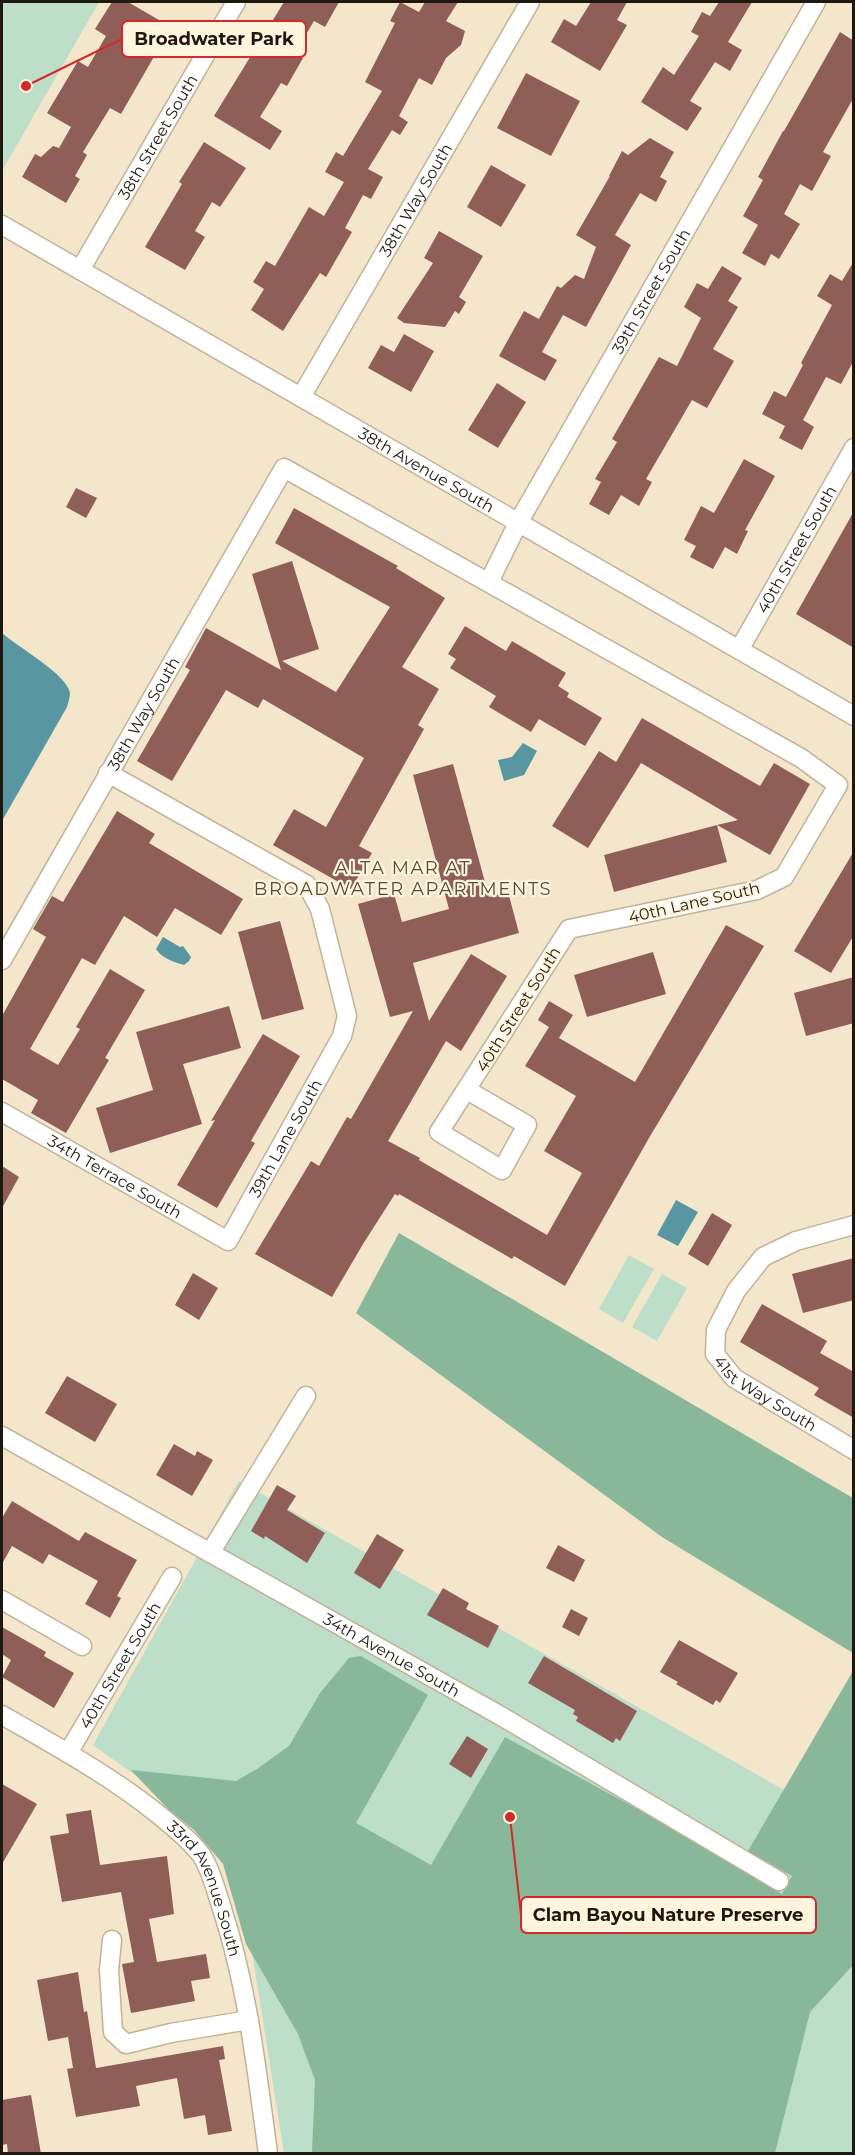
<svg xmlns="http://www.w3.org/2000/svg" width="855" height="2155" font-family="Montserrat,sans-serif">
  <rect width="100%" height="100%" fill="#f4e6cb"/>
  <g fill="#bddec8">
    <path d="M2,2H99L2,171Z"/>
    <path d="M629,1255L654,1269L623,1323L599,1309Z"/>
    <path d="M662,1274L687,1288L657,1341L632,1327Z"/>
    <path d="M239,1481L853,1829V2153H284L246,1915L223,1857L177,1805L93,1745Z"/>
  </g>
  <g fill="#88b799">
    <path d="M399,1233L853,1498V1653L662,1537L356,1313Z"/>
    <path d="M361,1656L428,1695L356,1823L431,1865L505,1737L645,1813L782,1894L792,1876L748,1851L853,1671V1965L810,2012L775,2153H312L315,2080L298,2034L246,1944L223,1864L194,1830L169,1810L131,1770L236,1781L257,1769L289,1746L320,1693L349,1658Z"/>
  </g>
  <g fill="#5897a2">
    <path d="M2,633C16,646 67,674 70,693C70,697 68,703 67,707L2,821Z"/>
    <path d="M523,743L537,751L524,775L504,781L498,760L512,757Z"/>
    <path d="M163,937L180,947L183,946L191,957L189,961L184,965C173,962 162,958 156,949Z"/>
    <path d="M676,1200L698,1212L678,1246L657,1235Z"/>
  </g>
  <g fill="#905e59">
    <path d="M112,2H128L171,27L121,114L110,108L83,152L87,155L75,176L80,179L66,203L22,177L35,154L41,157L53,146L59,148L71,127L47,113L78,61L88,67L106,36L95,29Z"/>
    <path d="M284,2H339L325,27L314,21L295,53L303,58L287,86L281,83L260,117L282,131L270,150L214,116Z"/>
    <path d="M400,2L419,12L425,2H458L446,21L465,31L461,45L446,58L432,85L419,78L399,116L408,122L400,135L392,130L368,169L383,177L371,199L363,195L345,228L352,232L326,277L320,273L283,331L251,310L264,289L253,282L266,261L275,266L309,207L324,216L344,182L325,172L336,152L343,156L382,91L365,82L395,23L390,21Z"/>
    <path d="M591,2H627L617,20L627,25L600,71L551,42L564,19L576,26Z"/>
    <path d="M719,2H752L728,42L742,50L730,71L715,62L690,101L702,108L687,131L641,102L663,67L674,75L699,36L691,32L702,12L710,16Z"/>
    <path d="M840,32L854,41V97L823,152L831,156L812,191L800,184L784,214L800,224L779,259L771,254L765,266L742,253L758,225L743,216L763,180L758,177L783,131H784Z"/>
    <path d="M526,73L580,101L551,156L497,128Z"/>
    <path d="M650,138L674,152L660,177L667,181L656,202L640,193L615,235L631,245L586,327L563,315L542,352L557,360L545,381L499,356L524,311L539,319L557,286L561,288L575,275L584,279L596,247L576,235L610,176H609L622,151L628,155Z"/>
    <path d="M204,142L246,168L220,207L212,202L195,231L205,237L185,270L145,247L182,184L179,182Z"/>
    <path d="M491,165L526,185L501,227L467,207Z"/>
    <path d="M439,231L483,256L459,297L466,302L459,314L455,311L445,327L404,323L397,318L433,263L424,258Z"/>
    <path d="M854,261V360L841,384L826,377L803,420L814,427L802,450L779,438L785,426L762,414L774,391L786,397L803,365L801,363L832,305L817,296L830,274L842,281Z"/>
    <path d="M722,266L742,278L728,301L738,307L713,349L734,361L707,408L692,400L646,479L652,482L639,506L621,495L609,515L589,504L601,482L595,479L617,442L612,439L659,357L677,366L701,318L684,307L697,283L708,289Z"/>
    <path d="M404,334L434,351L411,392L368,368L381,345L394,352Z"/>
    <path d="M497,383L526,402L498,448L468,430Z"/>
    <path d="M744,459L775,476L745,530L748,531L737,554L725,547L713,569L690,557L696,546L684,540L701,506L714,513Z"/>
    <path d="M76,488L97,498L86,518L66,507Z"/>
    <path d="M294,508L398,566L396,568L445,598L402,667L439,689L418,725L424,729L359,846L372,853L351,889L273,845L294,809L326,827L364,758L263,699L258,708L226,690L172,781L137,761L190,670L185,667L206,628L281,670L252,574L292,561L319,649L282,661L336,692L390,607L275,543Z"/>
    <path d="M854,511V648L796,614Z"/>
    <path d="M465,626L506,651L512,641L566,673L558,686L569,693L567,697L602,718L585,746L539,719L531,732L489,707L496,696L450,668L456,659L448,654Z"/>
    <path d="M642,718L760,786L774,763L810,784L770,855L717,825L738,820L641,763L588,848L552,826L599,751L616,762Z"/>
    <path d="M453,764L489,897L508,892L519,933L413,963L429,1021L471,954L507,976L461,1051L446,1041L388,1141L420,1158L419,1160L547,1235L582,1173L544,1151L576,1096L525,1066L549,1027L538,1020L549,1001L573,1015L559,1038L635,1082L726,925L764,946L649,1138L565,1286L514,1256L512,1259L399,1194L398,1196L395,1194L363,1244L332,1297L255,1254L311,1161L319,1166L347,1117L351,1119L413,1011L390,1017L358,904L394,894L402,922L449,909L413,775Z"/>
    <path d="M117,811L155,834L149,843L243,899L221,935L175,908L157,937L124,916L95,965L82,958L30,1049L58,1065L80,1029L76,1027L110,969L145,990L105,1058L109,1060L66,1133L31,1113L38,1100L2,1079V1016L46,937L33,929L52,896L63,902Z"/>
    <path d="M717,825L727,862L614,892L604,855Z"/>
    <path d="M854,851V935L831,973L794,951Z"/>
    <path d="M280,921L304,1009L262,1020L238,932Z"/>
    <path d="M653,952L666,994L587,1017L574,975Z"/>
    <path d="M854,977V1023L806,1036L794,993Z"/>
    <path d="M229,1006L241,1048L183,1064L202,1124L110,1153L96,1108L153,1090L136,1032Z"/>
    <path d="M263,1034L300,1056L251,1141L255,1143L217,1208L177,1185L215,1120L211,1121Z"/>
    <path d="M2,1166L19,1177L2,1208Z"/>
    <path d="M712,1213L732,1225L708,1266L688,1254Z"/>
    <path d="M854,1258V1300L803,1313L792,1274Z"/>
    <path d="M193,1273L218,1288L199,1320L175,1305Z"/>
    <path d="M762,1304L827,1341L820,1353L854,1372V1418L814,1395L819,1388L740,1342Z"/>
    <path d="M67,1376L117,1404L95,1442L45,1413Z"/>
    <path d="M174,1444L195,1456L197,1451L213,1460L192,1496L156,1475Z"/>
    <path d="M277,1485L296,1496L287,1510L325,1533L307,1563L265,1536L264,1539L251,1531Z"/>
    <path d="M12,1501L79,1541L85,1532L137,1560L117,1596L121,1598L110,1618L85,1604L98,1581L49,1554L43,1564L12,1546L2,1564V1518Z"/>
    <path d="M377,1534L404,1550L380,1589L354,1573Z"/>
    <path d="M558,1545L585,1560L574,1582L546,1568Z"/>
    <path d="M443,1588L469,1603L466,1609L499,1626L488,1648L427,1615Z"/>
    <path d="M571,1609L588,1618L579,1636L562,1627Z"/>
    <path d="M2,1627L46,1652L44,1656L74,1673L54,1708L2,1677L11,1660L2,1654Z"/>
    <path d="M679,1640L738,1673L720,1703L716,1700L713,1705L676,1684L678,1682L660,1672Z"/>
    <path d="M544,1656L637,1711L620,1741L616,1738L613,1743L576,1721L578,1717L573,1714L575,1710L528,1683Z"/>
    <path d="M467,1736L488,1749L471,1778L449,1764Z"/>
    <path d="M2,1784L37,1804L2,1864Z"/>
    <path d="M91,1810L100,1865L167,1856L174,1914L149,1919L157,1962L206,1954L210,1978L191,1981L195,2001L131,2013L122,1964L134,1962L121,1892L62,1902L50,1836L69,1833L66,1814Z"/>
    <path d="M78,1972L84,2012L87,2011L96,2068L223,2046L225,2059L219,2060L232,2131L208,2135L205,2115L184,2119L177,2078L136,2086L140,2106L76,2117L67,2069L73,2068L68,2037L48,2041L37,1980Z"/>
    <path d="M31,2095L41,2154H8L7,2144L2,2145V2100Z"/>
  </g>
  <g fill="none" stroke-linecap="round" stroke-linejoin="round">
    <defs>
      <g id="minor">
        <path id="s1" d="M2,225L854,716"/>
        <path id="s2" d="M80,270L236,2"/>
        <path id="s3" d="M301,397L530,2"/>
        <path id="s4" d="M489,582L518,523L816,2"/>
        <path id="s5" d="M739,650L854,448"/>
        <path id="s6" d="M2,960L284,468L801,758L838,785L784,877L757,890L569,929L439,1132L502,1170L527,1125L467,1090"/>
        <path id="s7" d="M2,1112L228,1241L342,1036L347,1016L320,909L307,885L108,773"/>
        <path id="s8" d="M854,1225L796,1241L763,1257L736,1291L716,1330L715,1354L734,1378L854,1450"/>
        <path id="s9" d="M2,1436L501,1716L779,1881"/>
        <path d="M210,1553L306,1396"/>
        <path d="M2,1600L82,1646"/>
        <path id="s10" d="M2,1715C56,1746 111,1776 159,1815C174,1827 191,1841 202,1856C212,1872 217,1894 223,1912C248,1990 257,2072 268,2154"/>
        <path id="s11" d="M68,1753L172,1577"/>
        <path d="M112,1940L109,1970L113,2032L126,2044L171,2033L249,2020"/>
      </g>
    </defs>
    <use href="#minor" stroke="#c0b399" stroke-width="21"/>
    <use href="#minor" stroke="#fff" stroke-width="18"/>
  </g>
  <g text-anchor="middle" stroke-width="4.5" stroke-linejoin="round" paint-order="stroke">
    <g font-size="16" fill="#1e1910" stroke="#fff4de">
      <text dy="6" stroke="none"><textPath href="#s2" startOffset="154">38th Street South</textPath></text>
      <text dy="6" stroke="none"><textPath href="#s3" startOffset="228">38th Way South</textPath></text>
      <text dy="6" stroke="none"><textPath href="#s4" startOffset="333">39th Street South</textPath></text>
      <text dy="6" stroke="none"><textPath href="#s1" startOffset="490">38th Avenue South</textPath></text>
      <text dy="6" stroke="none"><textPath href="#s5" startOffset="116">40th Street South</textPath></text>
      <text dy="6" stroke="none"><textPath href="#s6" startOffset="284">38th Way South</textPath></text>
      <text transform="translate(694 902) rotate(-13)" y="6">40th Lane South</text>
      <text transform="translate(518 1009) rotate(-58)" y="6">40th Street South</text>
      <text dy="6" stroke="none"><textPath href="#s7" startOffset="378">39th Lane South</textPath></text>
      <text dy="6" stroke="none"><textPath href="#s7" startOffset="130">34th Terrace South</textPath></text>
      <text dy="6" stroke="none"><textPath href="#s8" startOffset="273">41st Way South</textPath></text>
      <text dy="6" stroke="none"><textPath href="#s9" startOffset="447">34th Avenue South</textPath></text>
      <text dy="6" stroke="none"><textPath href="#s11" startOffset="102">40th Street South</textPath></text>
      <text dy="6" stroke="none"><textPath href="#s10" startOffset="276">33rd Avenue South</textPath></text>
    </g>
    <g font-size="18" letter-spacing="1.5" fill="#564b34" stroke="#fff4de">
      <text x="403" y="874">ALTA MAR AT<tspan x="403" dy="21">BROADWATER APARTMENTS</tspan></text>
    </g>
  </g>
  <path fill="none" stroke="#d62828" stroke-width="2" d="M26 86L122 39M510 1817L521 1915"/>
  <g fill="#d62828" stroke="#fff4de" stroke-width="2">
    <circle cx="26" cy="86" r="6"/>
    <circle cx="510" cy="1817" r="6"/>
  </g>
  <g fill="#fff4de" stroke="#d62828" stroke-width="2">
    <rect x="122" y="21" width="184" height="36" rx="6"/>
    <rect x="521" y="1897" width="295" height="36" rx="6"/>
  </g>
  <g font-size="18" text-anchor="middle" font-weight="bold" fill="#1e1910">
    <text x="214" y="45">Broadwater Park</text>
    <text x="668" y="1921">Clam Bayou Nature Preserve</text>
  </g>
  <rect width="855" height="2155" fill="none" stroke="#1e1910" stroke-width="6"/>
</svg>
